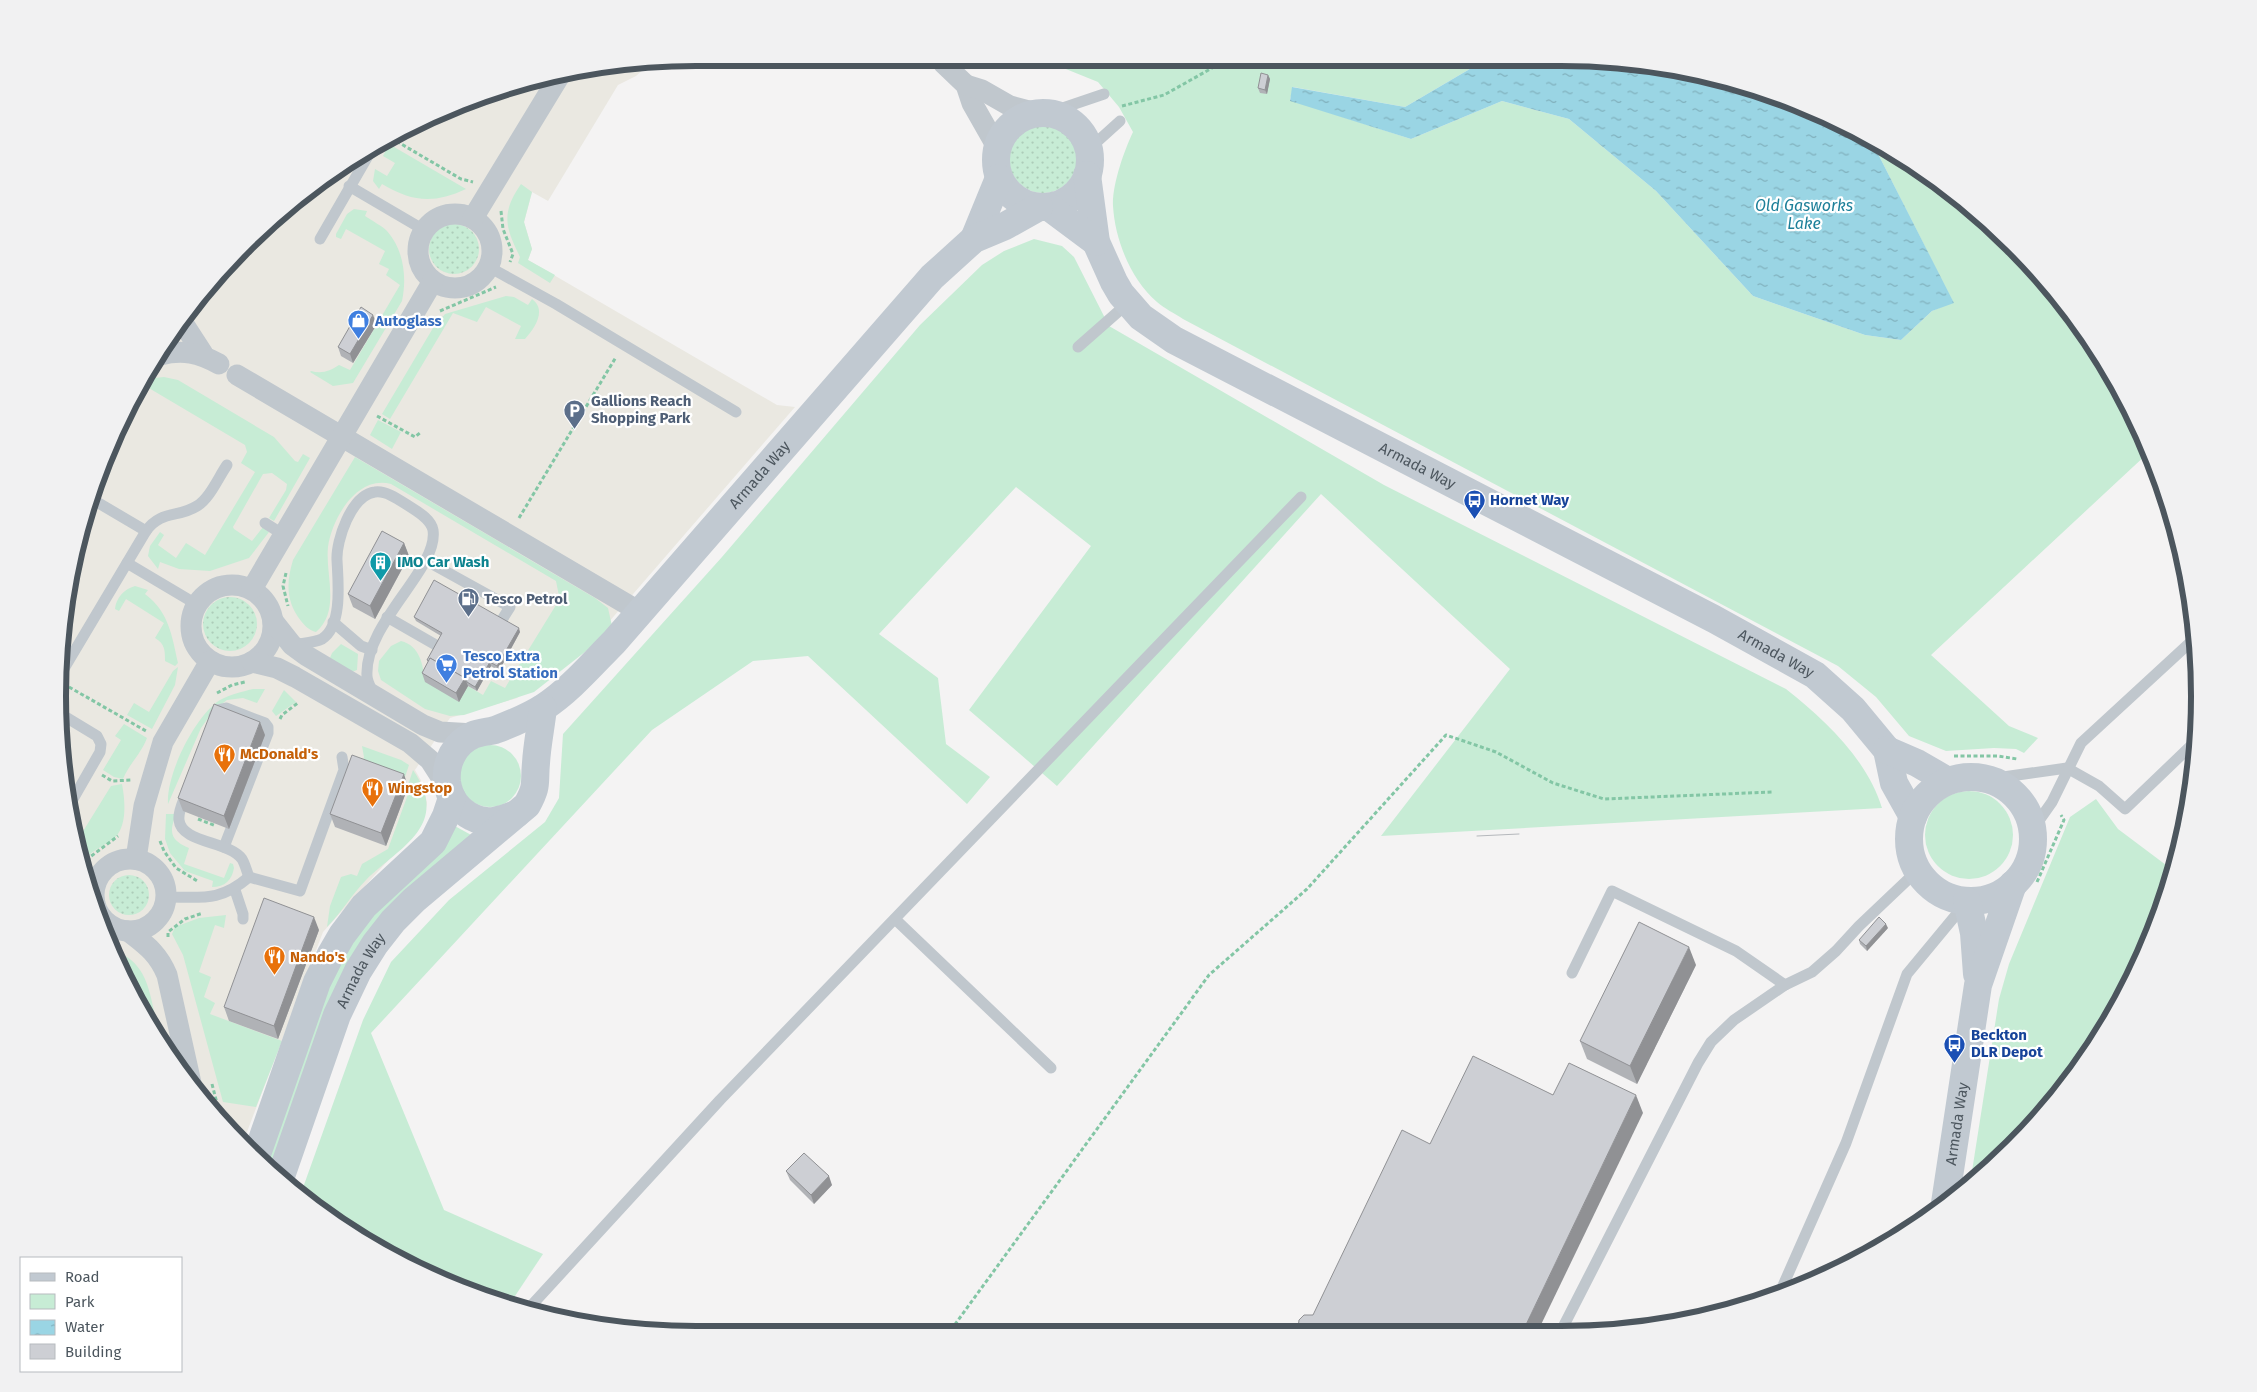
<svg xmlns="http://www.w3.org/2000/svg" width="2257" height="1392" font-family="'Fira Sans',sans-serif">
  <defs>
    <pattern id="garden-dots" width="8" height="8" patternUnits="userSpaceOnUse" patternTransform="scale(1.25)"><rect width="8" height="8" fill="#c7ecd5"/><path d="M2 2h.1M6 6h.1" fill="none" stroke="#adccb9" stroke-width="1.8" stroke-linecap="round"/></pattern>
    <pattern id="water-ripples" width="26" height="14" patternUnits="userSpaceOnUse" patternTransform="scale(1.25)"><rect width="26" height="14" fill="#9ad5e4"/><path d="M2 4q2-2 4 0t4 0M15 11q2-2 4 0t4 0" fill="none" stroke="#80b0bc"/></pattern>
  </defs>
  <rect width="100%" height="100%" fill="#f4f3f3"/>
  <path fill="#eae8e1" d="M612,63H647L645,68L636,76L618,85L548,201L532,192L524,222L532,249L528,260L777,405L795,407L608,623L517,698L450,718L415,770L423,784L427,803L423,822L323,932L242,1145L165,1051L91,901L63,780L58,696L70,572L91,491L123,413L189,308L308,189L413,123L491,91Z"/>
  <g fill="#c7ecd5">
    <path d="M1051,63H1480L1405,107L1293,87L1290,100L1411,139L1502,101L1569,119L1656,191L1753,296L1865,335L1901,340L1932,311L1953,302L1874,146L1949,189L2041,275L2114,377L2148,453L1931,655L2009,726L2038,738L2024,753L2016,749L1994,748L1946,751L1909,736L1876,697L1838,666L1183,319C1174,313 1165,309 1157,302C1131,280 1115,240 1113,206C1112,185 1124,151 1133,132L1119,107L1098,82Z"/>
    <path d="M389,144L466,189C434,204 412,202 382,184L379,189L373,181L375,169L387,176L395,163L383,156Z"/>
    <path d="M521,184L532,192L524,222L532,249L528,260L555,275L550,283L518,263L520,257C505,227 501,213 521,184Z"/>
    <path d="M354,209L367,211L365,216C372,221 381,225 387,231C404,250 407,278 402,301L353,383L333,386L310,372L311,371C322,374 330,371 339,365L350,370L400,285L386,275L389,269L379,264L385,251L346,229L341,239L336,237V234L347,214Z"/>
    <path d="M1034,239L1062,246L1074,257L1109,326L1384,485L1786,689C1825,720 1867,759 1882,808L1381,836L1510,669L1321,494L1057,786L969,710L1091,546L1016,487L879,634L938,678L946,744L990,777L967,804L808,656L753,661L652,730L371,1033L444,1210L543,1254L513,1299L424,1265H416L308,1203L300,1196L363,1020L391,962L449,900L545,822L559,798L563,734L722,557L920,325L982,265L1004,251Z"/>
    <path d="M506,296L514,297L528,305L532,299C547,310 535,328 525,339H515L521,326L486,307L477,322L453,313L390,419L382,414L433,328L445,314Z"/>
    <path d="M164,377L178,380L274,437L295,461L298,462L303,454L310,458L274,521L269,518L286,490L287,484L272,473L263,474L233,527L234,529L252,541L263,527L269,532L249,558L210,571L179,569L160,562L158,569L148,556L150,546L160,532L164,535L158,545L176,558L186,543L205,555L255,472L241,463L247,452L245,445L142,384L145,379Z"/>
    <path d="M378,420L401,432L392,449L370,435Z"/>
    <path d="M355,457L595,598L608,608L612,626L590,648L534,692L464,715L450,716L425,709L381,680L378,671L379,661L391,646L401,641C420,646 423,664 425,682L468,686L483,695L491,681L505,688L556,605L559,596L556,581L391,484C357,475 332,518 328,547C325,575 341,610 316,632C309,630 305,626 301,621C286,602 286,583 293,560Z"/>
    <path d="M135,586L148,590L145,594C169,612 172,636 178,663L175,666L165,661C165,650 165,644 155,638L164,623L126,599L119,611L115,609C116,598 124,589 135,586Z"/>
    <path d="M341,644L358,654L357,670L352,672L330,658L332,653Z"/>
    <path d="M178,667L175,685L152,729L127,715L134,703L149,712L173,671Z"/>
    <path d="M253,689H265L257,703L243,698L227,700L214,710L201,728L168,804C166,774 195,716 220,700C231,694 241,692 253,689Z"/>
    <path d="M284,690L296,702L276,716L272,711Z"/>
    <path d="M124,724L147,738C141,754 129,764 123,779L114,777L103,770L121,740L115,736Z"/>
    <circle cx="490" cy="776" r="31"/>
    <path d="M362,746L401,760L409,765L403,783L361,767L364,757Z"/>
    <path d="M413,770C451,825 401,846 366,880C352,894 342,912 327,927L330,906L341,877L351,874L357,876L362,864L388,849L411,786L408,785Z"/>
    <path d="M122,784C125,800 128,828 113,839C102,847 90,851 82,863L77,841L111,786Z"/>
    <circle cx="1969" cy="835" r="44"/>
    <path d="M2096,799L2118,829L2174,871L2134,978L2068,1084L1982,1176L1970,1184L1999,999L2009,964L2070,817Z"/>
    <path d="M166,814H176C169,832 170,840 189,848L184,864L224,878L230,863L233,864L234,868C232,880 225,887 212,887L213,881L185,871L170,853L165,839Z"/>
    <path d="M453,825L473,836L389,910L274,1168L266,1165C291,1091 311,1013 351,946C377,901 418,864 453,825Z"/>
    <path d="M226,915L224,928L215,925L199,972L211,977L204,997L215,1003L210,1014L282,1041L256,1107L223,1102L183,955L172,934L175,927L199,918Z"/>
    <path d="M116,951C147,964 149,990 156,1019L153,1026Z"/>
  </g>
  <g fill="url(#garden-dots)">
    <circle cx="1043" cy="159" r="34"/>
    <circle cx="454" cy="249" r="25"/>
    <circle cx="230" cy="624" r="27"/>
    <circle cx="129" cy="895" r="20"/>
  </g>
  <path fill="url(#water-ripples)" d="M1480,63H1644L1805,106L1874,146L1954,303L1932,311L1901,340L1865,335L1753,296L1656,191L1569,119L1502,101L1411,139L1290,101L1292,87L1405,107Z"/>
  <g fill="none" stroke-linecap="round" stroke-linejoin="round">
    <g stroke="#83c6a5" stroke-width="3" stroke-dasharray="4 2.5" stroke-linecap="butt">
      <path d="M1122,106L1164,95L1221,63"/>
      <path d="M391,138L461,179L473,182"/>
      <path d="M501,211L503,229L513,254L510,262"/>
      <path d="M440,311L496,287"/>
      <path d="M377,416L415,437L421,432"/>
      <path d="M519,518L616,357"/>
      <path d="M286,573L283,586L288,606"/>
      <path d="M69,687L146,731"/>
      <path d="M217,693L232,685L245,682"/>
      <path d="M280,719L282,715L299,702"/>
      <path d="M1954,756H1998L2017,759"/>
      <path d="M102,775L112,781L132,780"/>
      <path d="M198,819L216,826"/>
      <path d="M160,841L164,851L176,868L199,882"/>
      <path d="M83,866L90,857L118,836"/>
      <path d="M2037,882L2064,820L2061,815"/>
      <path d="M168,937V932L185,919L203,913"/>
      <path d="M212,1084L221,1119"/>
      <path d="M951,1330L1209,975L1307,889L1446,735L1496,752L1553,783L1604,799L1772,792"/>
    </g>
    <g stroke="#c0c7cd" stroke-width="11">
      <path d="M1048,113L1104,94"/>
      <path d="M1089,149L1120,121"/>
      <path d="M349,186L424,230"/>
      <path d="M320,239L372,149"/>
      <path d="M489,267L556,304L736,412"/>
      <path d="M1078,347L1128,303"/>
      <path d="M265,523L284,535"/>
      <path d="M146,531C161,510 178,518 197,506C210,498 218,478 227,465"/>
      <path d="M425,560L510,607L495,631"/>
      <path d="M127,563L196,604"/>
      <path d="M387,617L448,652"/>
      <path d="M333,622L361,646L372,650"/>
      <path d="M292,645C301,643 314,643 322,639C343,626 338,581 337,560C336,541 351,495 375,492C387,490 402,502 412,508C420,513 431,520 433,530C439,569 364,623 367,676C367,681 371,688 373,693"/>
      <path d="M59,677L146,531L90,498"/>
      <path d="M59,713L97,736L101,744L100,752L69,806"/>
      <path d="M214,716L217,710L226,708L265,723L268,727V733L224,847"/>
      <path d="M1989,779L2067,768L2099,786L2125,809L2198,739"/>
      <path d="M186,794C183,802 178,811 179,820C181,843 229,841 242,859C245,864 247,872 249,877"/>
      <path d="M2033,829L2052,802L2081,743L2195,638"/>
      <path d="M235,890L243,914V919"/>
      <path d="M166,897C202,897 220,902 249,877L300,891L344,770L342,757"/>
      <path d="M895,919L1051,1068"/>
      <path d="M101,922L104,920"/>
      <path d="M1572,973L1612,891L1736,951L1785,985"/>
      <path d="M1781,1290L1846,1143L1907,974L1965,904"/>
      <path d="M530,1307L720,1100L1301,497"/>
      <path d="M1560,1333L1698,1063L1711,1042L1734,1020L1785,985L1812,972L1836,951L1859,926L1918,870"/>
    </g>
    <g stroke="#c0c7cd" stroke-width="21">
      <path d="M943,63L966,85L972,103L997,147"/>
      <path d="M966,85L982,90L1010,106L1036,113"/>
      <circle cx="455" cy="251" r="37"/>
      <path d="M473,218L560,75"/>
      <path d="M181,320L203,354"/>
      <path d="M160,355C183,349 199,353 219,364"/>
      <path d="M237,375L640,612"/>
      <circle cx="232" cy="626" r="41"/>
      <path d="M252,589L433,281"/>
      <path d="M273,621L292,645L307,656L423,725L440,732L474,734"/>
      <path d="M252,662L277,668L295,677L410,743L430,760L448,788"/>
      <path d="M136,859L144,806L163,742L210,661"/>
      <circle cx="130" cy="895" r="36"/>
      <path d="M128,931C146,945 158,953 167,975L191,1083"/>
    </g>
    <g stroke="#c1c9d1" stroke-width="28">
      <circle cx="1043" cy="160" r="47"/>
      <path id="s1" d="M1087,175L1096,242L1114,282L1121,294L1141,317L1174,340L1714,619L1815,675L1853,709L1887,750L1894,783L1913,817"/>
      <path d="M1049,207L1096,242"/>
      <path d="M974,239L999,178"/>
      <path d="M1887,750L1917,763L1948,781"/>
      <circle cx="1971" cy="839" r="62"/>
      <path id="s2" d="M516,814C502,820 487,825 472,817C458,810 449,797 447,782C445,762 455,743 473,735C480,732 488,732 495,730C511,724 530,716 544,707C570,690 592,664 614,642L932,277L974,239L1005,226L1039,207"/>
      <path d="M1967,901L1974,933L1977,974"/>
      <path d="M256,1157L317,982L331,954L342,935L364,906L433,842L446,816L452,798"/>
      <path id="s3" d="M280,1179L337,1015L358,971L375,944L393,921L414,900L527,805C538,785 534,784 536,763C537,745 541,726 543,708"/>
      <path id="s4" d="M1945,1203L1978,985L2013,884"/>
    </g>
    <path stroke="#b5b8bc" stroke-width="1" d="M1477,836L1519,834"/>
  </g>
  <g fill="#b0b2b6">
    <path d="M1268,75L1270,79L1267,94L1260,93L1258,88Z"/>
    <path d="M377,324L353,363L341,356L338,347Z"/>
    <path d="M404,543L409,556L375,619L353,607L348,594Z"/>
    <path d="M414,617L520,632L499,671L491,666L477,691L468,686L459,702L425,682L422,673L428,662L427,660L441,636L416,621Z"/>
    <path d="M265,735L229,829L183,811L178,798Z"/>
    <path d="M408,787L386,846L335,827L330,814Z"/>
    <path d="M1888,928L1867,951L1860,944L1859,940Z"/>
    <path d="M319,930L278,1039L229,1021L224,1007Z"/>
    <path d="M1696,965L1637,1084L1587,1059L1580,1041Z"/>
    <path d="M786,1171L832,1185L814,1204L790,1180Z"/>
  </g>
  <g fill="#909194">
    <path d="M1268,75L1270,79L1267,94L1265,90Z"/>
    <path d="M373,315L377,324L353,363L350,354Z"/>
    <path d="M404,543L409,556L375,619L370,606Z"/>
    <path d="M519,628L520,632L499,671L497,666Z"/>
    <path d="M490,662L491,666L477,691L475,687Z"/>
    <path d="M465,678L468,686L459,702L456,693Z"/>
    <path d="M260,722L265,735L229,829L224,816Z"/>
    <path d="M404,774L408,787L386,846L381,833Z"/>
    <path d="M314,917L319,930L278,1039L274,1026Z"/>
    <path d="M1886,924L1888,928L1867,951L1866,946Z"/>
    <path d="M1689,947L1696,965L1637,1084L1630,1066Z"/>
    <path d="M1636,1095L1643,1113L1537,1333H1522Z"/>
    <path d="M829,1176L832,1185L814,1204L811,1195Z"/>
  </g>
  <g fill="#cdcfd4" stroke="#909194">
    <path d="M1261,73L1268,75L1265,90L1258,88Z"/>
    <path d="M361,307L373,315L350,354L338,347Z"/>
    <path d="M382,531L404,543L370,606L348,594Z"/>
    <path d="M434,580L519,628L497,666L490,662L475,687L467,682L465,678L430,658L429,661L427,660L442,633L414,617Z"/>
    <path d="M430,658L465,678L456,693L422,673Z"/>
    <path d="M214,704L260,722L224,816L178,798Z"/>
    <path d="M352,755L404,774L381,833L330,814Z"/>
    <path d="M264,898L314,917L274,1026L224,1007Z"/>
    <path d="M1879,917L1886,924L1866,946L1859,940Z"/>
    <path d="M1639,922L1689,947L1630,1066L1580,1041Z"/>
    <path d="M1473,1056L1553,1095L1569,1063L1636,1095L1522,1333L1301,1332L1298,1328L1299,1320L1304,1315H1313L1402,1130L1430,1144Z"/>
    <path d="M804,1153L829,1176L811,1195L786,1171Z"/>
  </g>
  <defs>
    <symbol id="shop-pin" viewBox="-11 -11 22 30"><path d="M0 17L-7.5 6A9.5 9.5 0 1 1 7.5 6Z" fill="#3f7fe0" stroke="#fff"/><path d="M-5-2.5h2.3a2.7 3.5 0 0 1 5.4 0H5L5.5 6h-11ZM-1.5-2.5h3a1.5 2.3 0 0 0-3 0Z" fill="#fff"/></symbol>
    <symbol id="parking-pin" viewBox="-11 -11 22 30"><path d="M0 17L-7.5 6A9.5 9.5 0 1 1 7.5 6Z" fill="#5c6f8a" stroke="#fff"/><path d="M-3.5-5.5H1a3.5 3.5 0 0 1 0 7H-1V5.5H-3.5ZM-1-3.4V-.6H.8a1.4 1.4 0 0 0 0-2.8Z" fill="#fff"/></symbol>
    <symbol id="bus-pin" viewBox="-11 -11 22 30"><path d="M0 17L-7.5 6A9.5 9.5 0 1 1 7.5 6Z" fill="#1a4fb4" stroke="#fff"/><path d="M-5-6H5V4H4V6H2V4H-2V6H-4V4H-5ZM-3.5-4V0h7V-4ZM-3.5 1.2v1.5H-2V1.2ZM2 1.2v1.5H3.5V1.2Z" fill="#fff"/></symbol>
    <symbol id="building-pin" viewBox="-11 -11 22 30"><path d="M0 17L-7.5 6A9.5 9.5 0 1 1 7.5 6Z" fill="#0f9aa8" stroke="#fff"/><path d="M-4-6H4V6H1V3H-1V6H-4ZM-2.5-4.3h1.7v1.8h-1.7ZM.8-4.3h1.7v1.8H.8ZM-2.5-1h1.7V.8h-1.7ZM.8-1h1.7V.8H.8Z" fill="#fff"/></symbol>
    <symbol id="fuel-pin" viewBox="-11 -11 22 30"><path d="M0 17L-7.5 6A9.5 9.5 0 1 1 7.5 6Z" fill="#5c6f8a" stroke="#fff"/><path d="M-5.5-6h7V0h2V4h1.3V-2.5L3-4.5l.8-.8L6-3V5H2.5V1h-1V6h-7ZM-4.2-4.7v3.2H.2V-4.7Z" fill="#fff"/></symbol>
    <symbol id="supermarket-pin" viewBox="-11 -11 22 30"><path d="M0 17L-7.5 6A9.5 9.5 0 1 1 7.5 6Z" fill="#3f7fe0" stroke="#fff"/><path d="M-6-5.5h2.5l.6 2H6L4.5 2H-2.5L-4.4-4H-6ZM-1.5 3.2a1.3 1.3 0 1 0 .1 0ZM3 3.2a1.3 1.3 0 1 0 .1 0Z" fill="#fff"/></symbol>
    <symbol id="restaurant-pin" viewBox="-11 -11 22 30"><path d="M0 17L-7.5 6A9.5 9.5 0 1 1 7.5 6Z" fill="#e8710a" stroke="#fff"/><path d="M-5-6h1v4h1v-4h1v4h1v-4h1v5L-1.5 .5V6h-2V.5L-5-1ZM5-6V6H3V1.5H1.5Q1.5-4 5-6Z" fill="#fff"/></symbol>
  </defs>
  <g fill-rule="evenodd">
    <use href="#shop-pin" x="346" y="308" width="25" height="34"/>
    <use href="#parking-pin" x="562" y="398" width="25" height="34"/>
    <use href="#bus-pin" x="1462" y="488" width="25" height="34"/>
    <use href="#building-pin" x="368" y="550" width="25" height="34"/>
    <use href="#fuel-pin" x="456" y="586" width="25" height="34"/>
    <use href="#supermarket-pin" x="434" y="652" width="25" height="34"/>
    <use href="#restaurant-pin" x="212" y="742" width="25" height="34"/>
    <use href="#restaurant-pin" x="360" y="776" width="25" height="34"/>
    <use href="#restaurant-pin" x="262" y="944" width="25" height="34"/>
    <use href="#bus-pin" x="1942" y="1032" width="25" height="34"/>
  </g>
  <g text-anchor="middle" stroke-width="4.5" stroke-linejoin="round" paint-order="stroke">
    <g font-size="15" font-weight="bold" fill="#366cbe" stroke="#fff" text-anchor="start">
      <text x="375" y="326">Autoglass</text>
      <text x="463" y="661">Tesco Extra<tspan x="463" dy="17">Petrol Station</tspan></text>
    </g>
    <g font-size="15" font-weight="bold" fill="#4e5e75" stroke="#fff" text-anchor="start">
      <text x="591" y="406">Gallions Reach<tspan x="591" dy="17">Shopping Park</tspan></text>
      <text x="484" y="604">Tesco Petrol</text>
    </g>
    <g font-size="15" fill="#4c565e" stroke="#fff">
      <text dy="5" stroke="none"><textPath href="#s1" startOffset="470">Armada Way</textPath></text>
      <text dy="5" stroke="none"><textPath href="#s2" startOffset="542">Armada Way</textPath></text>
      <text dy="5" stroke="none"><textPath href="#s1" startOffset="875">Armada Way</textPath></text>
      <text dy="5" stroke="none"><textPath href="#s3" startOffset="224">Armada Way</textPath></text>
      <text dy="5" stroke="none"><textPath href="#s4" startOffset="80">Armada Way</textPath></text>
    </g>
    <g font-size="15" font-weight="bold" fill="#164399" stroke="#fff" text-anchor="start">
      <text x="1490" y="505">Hornet Way</text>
      <text x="1971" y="1040">Beckton<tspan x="1971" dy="17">DLR Depot</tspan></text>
    </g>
    <g font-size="15" font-weight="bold" fill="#0d838f" stroke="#fff" text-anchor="start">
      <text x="397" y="567">IMO Car Wash</text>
    </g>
    <g font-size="15" font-weight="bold" fill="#c56008" stroke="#fff" text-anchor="start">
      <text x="240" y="759">McDonald's</text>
      <text x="388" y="793">Wingstop</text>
      <text x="290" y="962">Nando's</text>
    </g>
    <g font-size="16" font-style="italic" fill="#1c7f99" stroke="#fff">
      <text x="1804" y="211">Old Gasworks<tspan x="1804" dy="18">Lake</tspan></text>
    </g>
  </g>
  <path d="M0 0H2257V1392H0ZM696 66H1561A630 630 0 0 1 2191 696V696A630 630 0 0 1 1561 1326H696A630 630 0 0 1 66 696V696A630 630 0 0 1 696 66Z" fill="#f1f1f2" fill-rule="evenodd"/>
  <path fill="none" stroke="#4c565e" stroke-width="6" d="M696 66H1561A630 630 0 0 1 2191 696V696A630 630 0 0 1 1561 1326H696A630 630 0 0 1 66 696V696A630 630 0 0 1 696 66Z"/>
  <rect x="20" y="1257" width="162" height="115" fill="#ffffff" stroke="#b7bbbf"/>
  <rect x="30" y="1273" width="25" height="8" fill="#c1c9d1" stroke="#b7bbbf"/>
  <text x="65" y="1282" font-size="15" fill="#4c565e">Road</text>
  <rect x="30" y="1294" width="25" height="15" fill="#c7ecd5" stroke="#b7bbbf"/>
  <text x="65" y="1307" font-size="15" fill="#4c565e">Park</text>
  <rect x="30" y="1320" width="25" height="15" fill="url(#water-ripples)" stroke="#b7bbbf"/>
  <text x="65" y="1332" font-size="15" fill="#4c565e">Water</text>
  <rect x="30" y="1344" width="25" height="15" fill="#cdcfd4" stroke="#b7bbbf"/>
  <text x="65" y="1357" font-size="15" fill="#4c565e">Building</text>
</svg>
